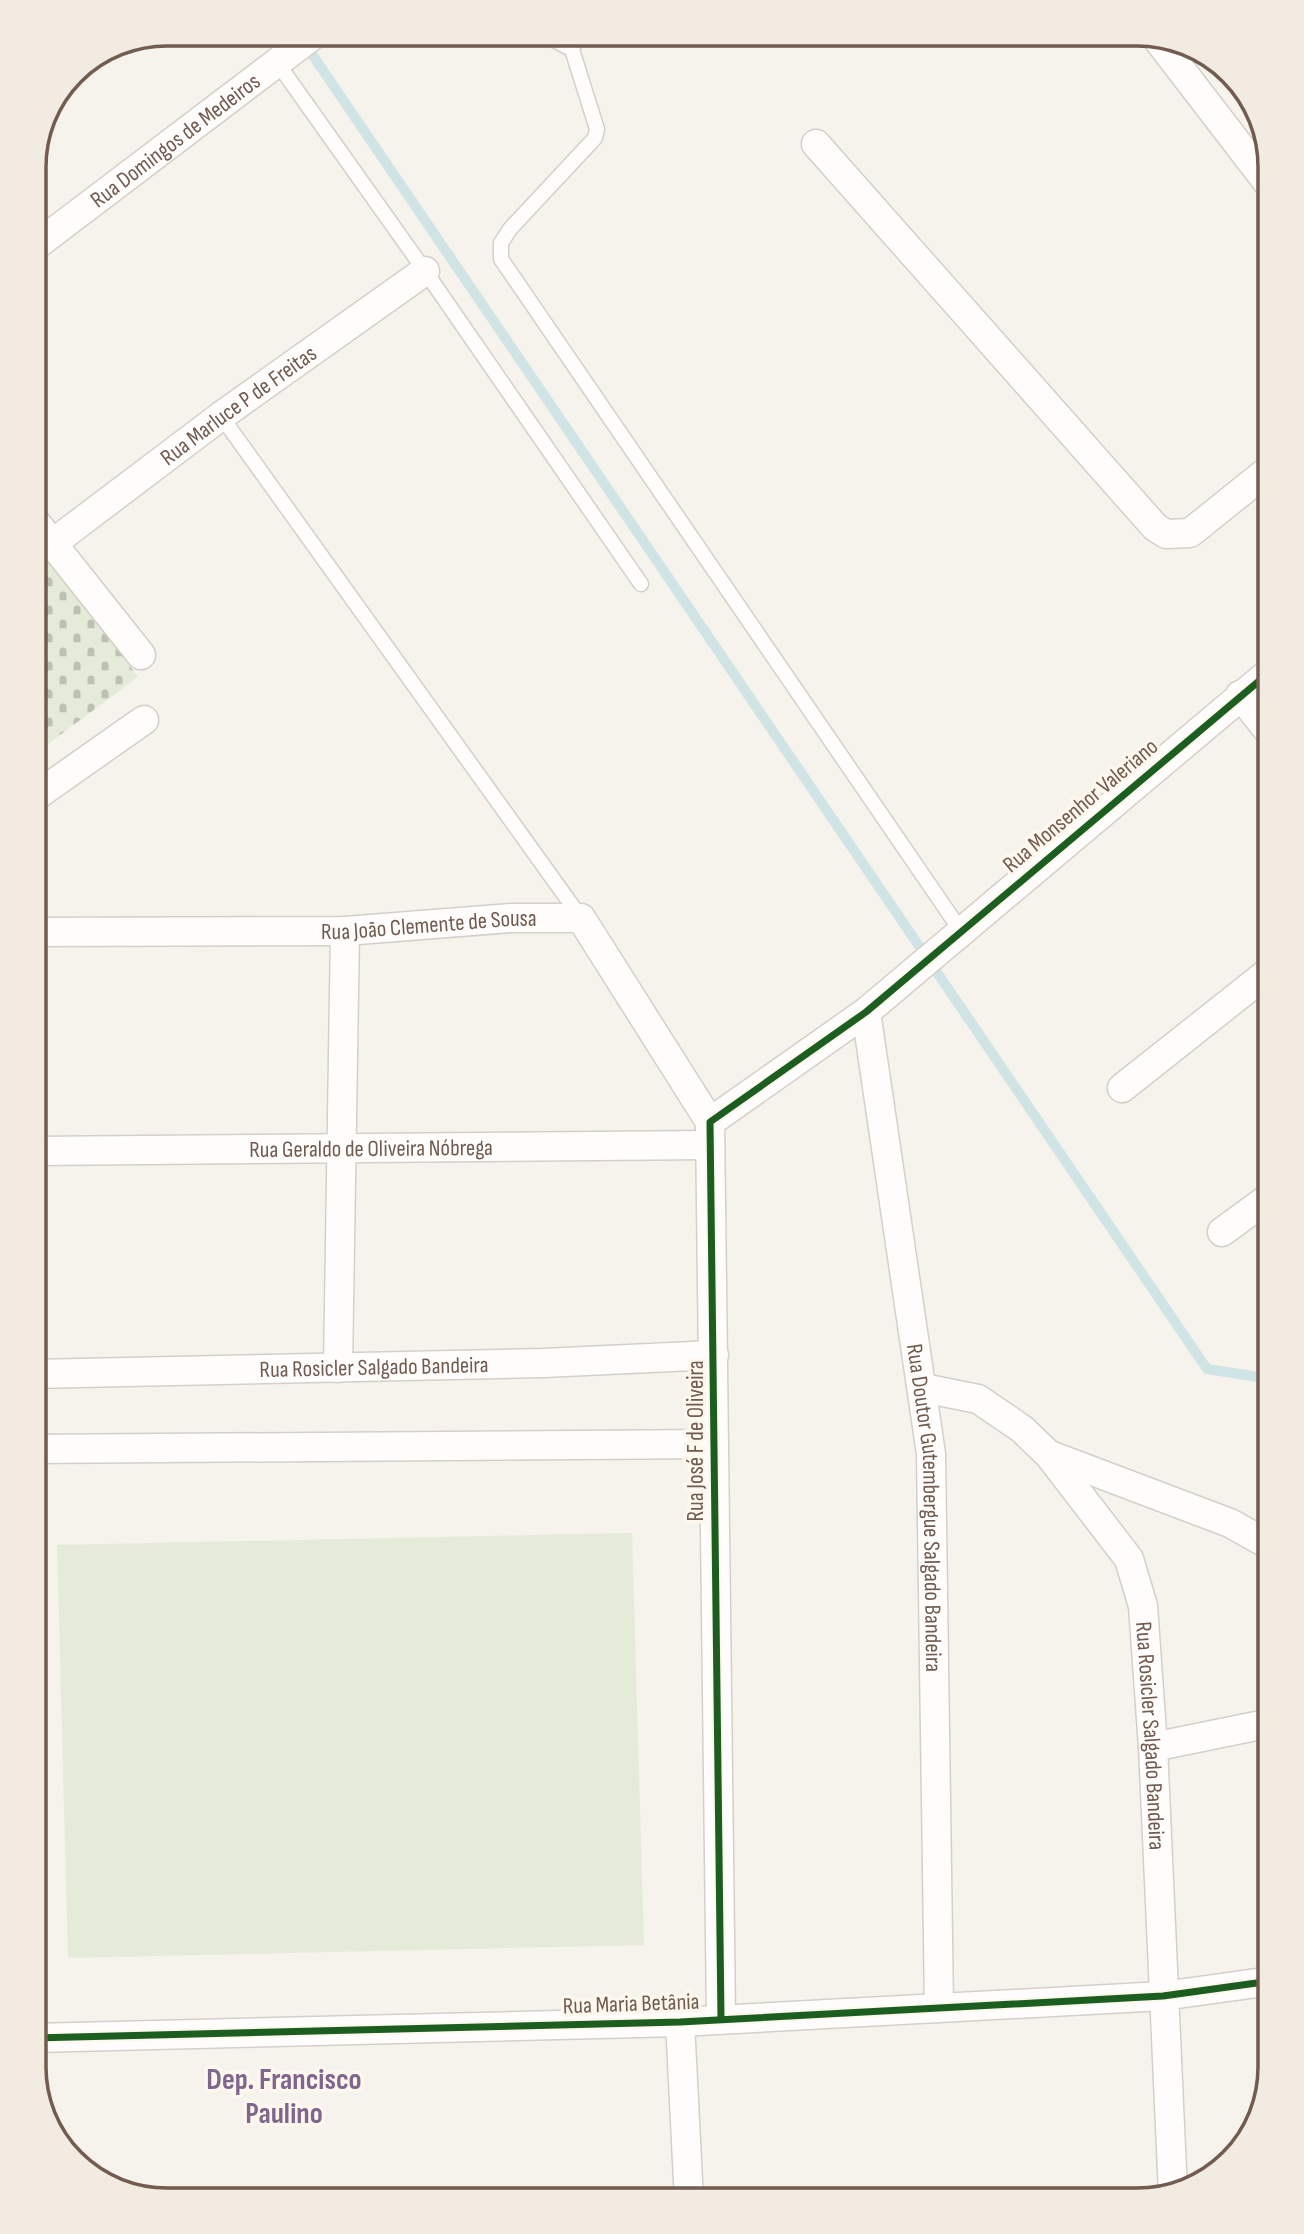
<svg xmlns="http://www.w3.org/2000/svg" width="1304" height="2234" font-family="'Sofia Sans Condensed',sans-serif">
  <defs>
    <pattern id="cemetery-stones" width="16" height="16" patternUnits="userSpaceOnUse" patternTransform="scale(1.75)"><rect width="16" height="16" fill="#e4ebd8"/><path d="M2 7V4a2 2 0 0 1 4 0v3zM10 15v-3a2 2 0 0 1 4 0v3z" fill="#bdc1b2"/></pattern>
  </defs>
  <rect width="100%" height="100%" fill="#f6f2ec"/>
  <path fill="url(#cemetery-stones)" d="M33,537L138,677L33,755Z"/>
  <path fill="#e4ebd8" d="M632,1533L644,1945L68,1958L57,1545Z"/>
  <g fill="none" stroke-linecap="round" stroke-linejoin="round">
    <path stroke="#d0e3e5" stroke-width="10" d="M305,44L1207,1369L1271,1379"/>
    <defs>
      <g id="service">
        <path d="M569,40L597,129L595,138L510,229L501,243V259L961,931"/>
        <path d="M276,61L425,271L641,584"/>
        <path d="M221,416L581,918"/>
      </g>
      <g id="minor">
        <path d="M556,33L569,40"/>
        <path d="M1155,36L1271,187"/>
        <path d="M816,144L1155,527L1166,534L1190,533L1271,468"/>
        <path id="s1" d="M34,247L316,33"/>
        <path d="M33,519L141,655"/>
        <path id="s2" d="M53,543L221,416L425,271"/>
        <path d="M1240,695L1271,734"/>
        <path d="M33,798L144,720"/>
        <path id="s3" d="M33,932L345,931L511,918H581L710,1122"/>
        <path id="s4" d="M866,1012L931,1454L939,2008"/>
        <path d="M1122,1088L1271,970"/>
        <path id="s5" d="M33,1151L709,1145"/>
        <path d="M1222,1232L1271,1196"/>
        <path d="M338,1368L345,931"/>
        <path id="s6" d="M33,1374L543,1363L714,1355"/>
        <path id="s7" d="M923,1388L978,1399L1022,1429L1049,1455L1129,1559L1143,1606L1153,1747L1173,2193"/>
        <path d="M33,1449L714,1444"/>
        <path d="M1050,1455L1230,1523L1271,1546"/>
        <path d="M1153,1747L1271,1723"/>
        <path d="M721,2018L710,1122L866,1012L1271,671"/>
        <path d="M680,2022L689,2201"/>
        <path d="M33,2038L680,2022L1163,1996L1271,1981"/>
      </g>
    </defs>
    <use href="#service" stroke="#d5cfca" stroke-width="17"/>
    <use href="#minor" stroke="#d5cfca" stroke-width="31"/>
    <use href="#service" stroke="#fefdfc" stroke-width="14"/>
    <use href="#minor" stroke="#fefdfc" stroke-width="28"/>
    <defs>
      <g id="cycleway">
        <path d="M721,2018L710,1122L866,1012L1271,671"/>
        <path d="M33,2038L680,2022L1163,1996L1271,1981"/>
      </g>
    </defs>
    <use href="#cycleway" stroke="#fdf7ee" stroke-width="11"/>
    <use href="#cycleway" stroke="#1b5e20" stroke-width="7"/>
  </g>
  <g text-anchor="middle" stroke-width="7" stroke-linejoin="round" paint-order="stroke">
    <g font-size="23" fill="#725b4f" stroke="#fdf7ee">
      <text dy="8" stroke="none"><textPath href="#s1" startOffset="177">Rua Domingos de Medeiros</textPath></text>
      <text dy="8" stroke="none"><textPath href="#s2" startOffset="231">Rua Marluce P de Freitas</textPath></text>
      <text transform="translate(1080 805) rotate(-40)" y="8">Rua Monsenhor Valeriano</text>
      <text dy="8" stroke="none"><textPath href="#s3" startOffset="396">Rua João Clemente de Sousa</textPath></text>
      <text dy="8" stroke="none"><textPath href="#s5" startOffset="338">Rua Geraldo de Oliveira Nóbrega</textPath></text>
      <text dy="8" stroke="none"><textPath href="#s6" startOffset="341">Rua Rosicler Salgado Bandeira</textPath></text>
      <text transform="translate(695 1441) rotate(-90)" y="8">Rua José F de Oliveira</text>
      <text dy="8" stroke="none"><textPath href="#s4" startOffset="500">Rua Doutor Gutembergue Salgado Bandeira</textPath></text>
      <text dy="8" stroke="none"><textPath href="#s7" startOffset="457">Rua Rosicler Salgado Bandeira</textPath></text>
      <text transform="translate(631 2003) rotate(-2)" y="8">Rua Maria Betânia</text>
    </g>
    <g font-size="30" font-weight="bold" fill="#80668d" stroke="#fdf7ee">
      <text x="284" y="2089">Dep. Francisco<tspan x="284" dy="34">Paulino</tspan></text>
    </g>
  </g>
  <path d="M0 0H1304V2234H0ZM167 46H1137A121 121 0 0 1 1258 167V2067A121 121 0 0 1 1137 2188H167A121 121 0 0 1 46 2067V167A121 121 0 0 1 167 46Z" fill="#f2ebe1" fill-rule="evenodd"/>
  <path fill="none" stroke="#725b4f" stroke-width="3.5" d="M167 46H1137A121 121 0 0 1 1258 167V2067A121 121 0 0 1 1137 2188H167A121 121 0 0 1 46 2067V167A121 121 0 0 1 167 46Z"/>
</svg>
